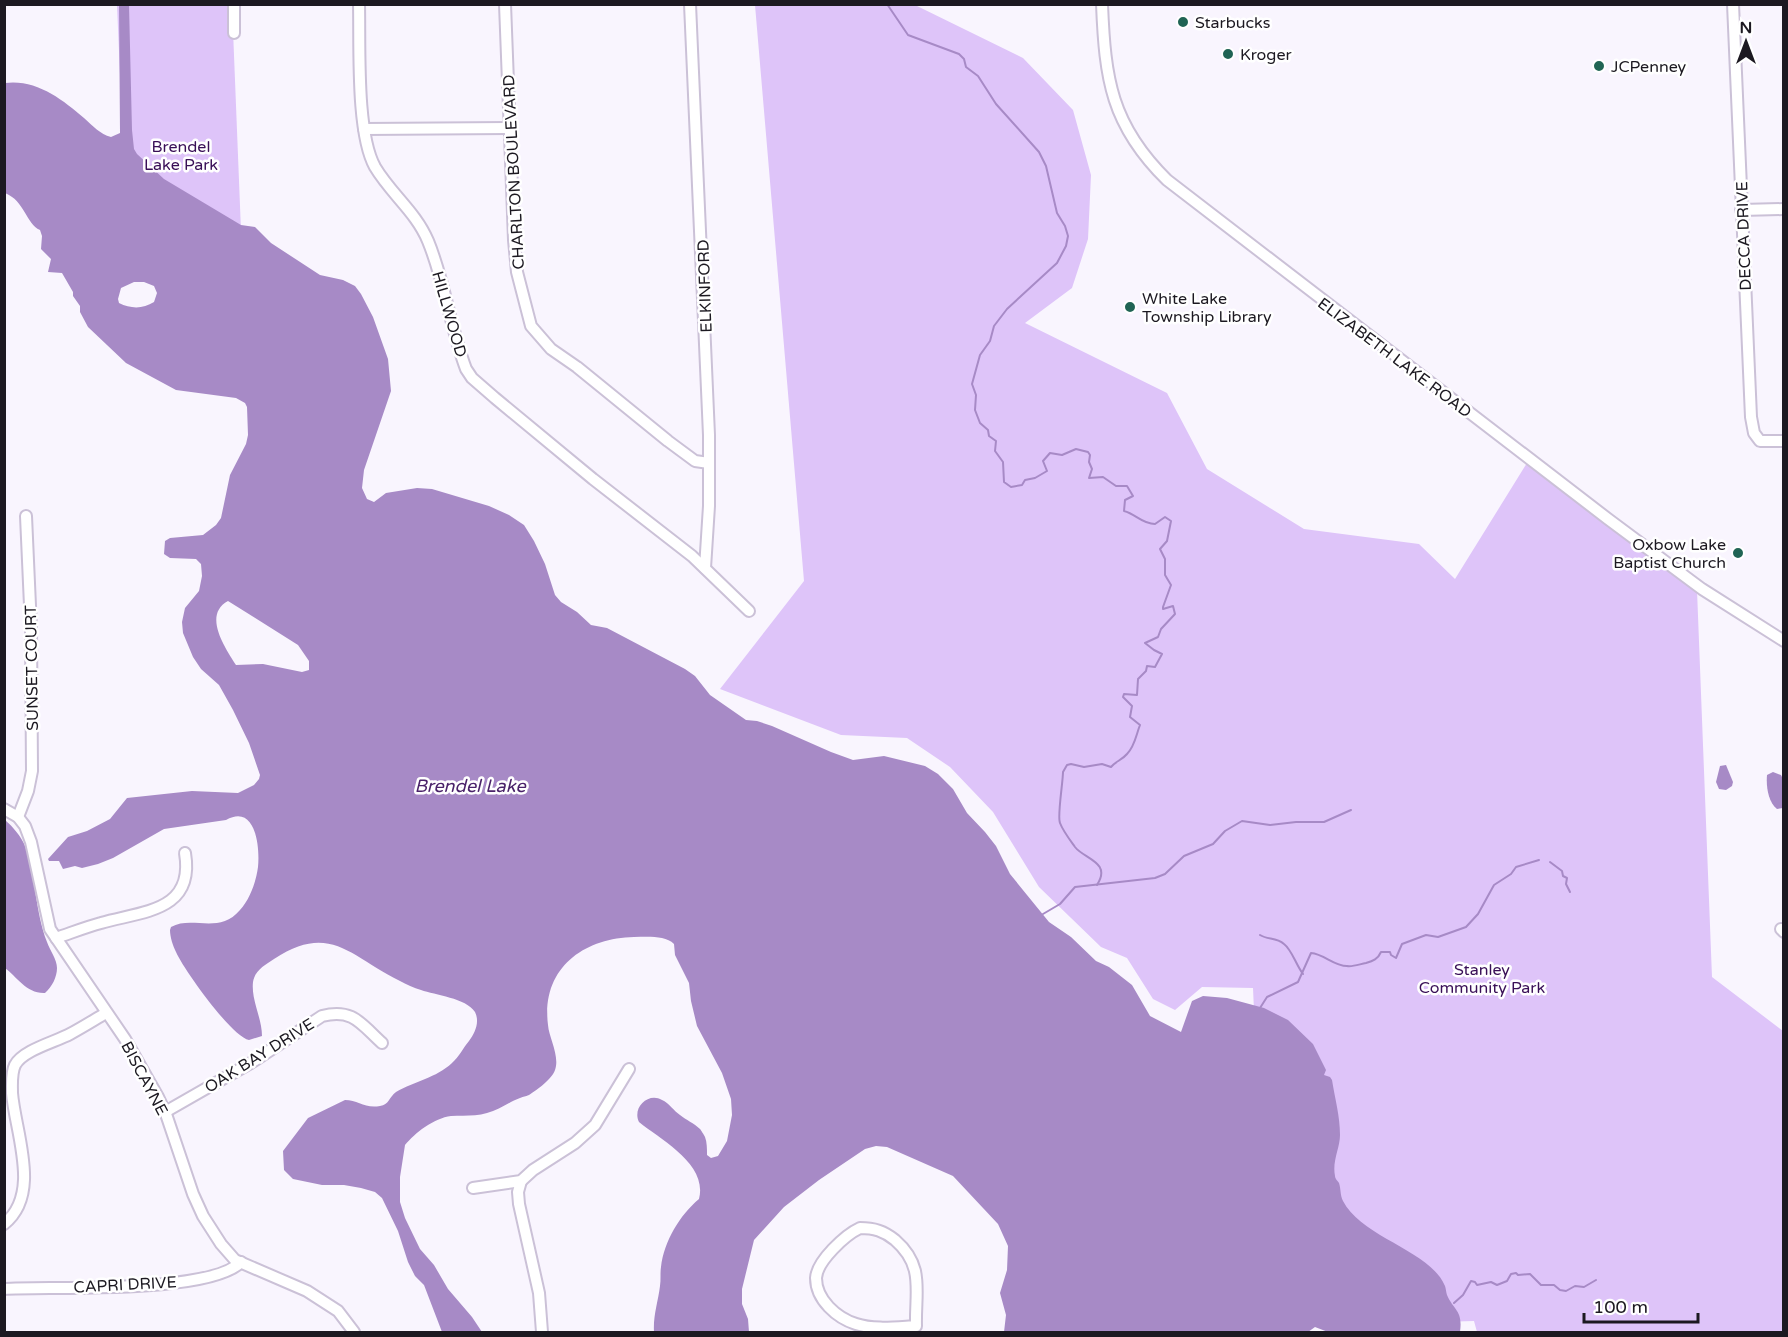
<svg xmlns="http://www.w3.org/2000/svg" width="1788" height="1337" font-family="'Varela Round',sans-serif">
  <rect width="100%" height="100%" fill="#f9f5fe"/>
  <g fill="#dec4f9">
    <path d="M117,5H232L242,256L128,260Z"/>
    <path d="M755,5H915L1023,58L1073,110L1091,175L1088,239L1072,288L1025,323L1167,393L1207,469L1304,529L1419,544L1455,579L1527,463L1697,590L1712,977L1783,1031V1332H1477L1474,1321L1268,1327L1253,988L1202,987L1175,1010L1153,999L1127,958L1101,947L1039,887L993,812L950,767L907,738L841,735L720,689L804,581Z"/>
  </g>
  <g fill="#a78ac6" fill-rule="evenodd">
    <path d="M119,5H129L132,130L134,149L137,154L164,179L241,225L255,227L271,243L320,275L343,280L355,286L361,294L373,317L388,359L391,391L364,470L362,488L367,499L374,502L386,493L417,488L432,489L489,506L509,515L524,525L534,541L545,564L555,595L561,602L577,612L591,625L607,628L685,669L695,676L710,695L746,720L757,721L772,726L831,752L853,760L884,756L925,766L938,774L953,789L967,813L985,832L996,846L1010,874L1049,922L1071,937L1096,961L1109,967L1132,985L1150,1016L1181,1032L1192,1001L1203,996L1227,998L1264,1008L1288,1020L1313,1044L1326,1070L1324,1075L1330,1077L1332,1080C1335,1099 1340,1116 1340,1135C1340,1148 1332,1161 1335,1176C1335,1179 1338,1181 1339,1183C1341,1189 1340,1195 1343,1201C1362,1238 1430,1250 1445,1286C1446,1289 1446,1292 1447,1295C1454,1311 1463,1310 1460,1332H1328L1315,1327L1308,1332H1004L1006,1315L1000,1293L1007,1270L1008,1246L998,1224L953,1176L887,1147L876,1146L865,1149L819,1180L784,1207L754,1240L742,1289V1304L748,1319L749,1332H654C653,1316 658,1302 660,1286C661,1280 660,1273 661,1267C664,1241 680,1215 699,1199C708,1164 661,1140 639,1122C632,1108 648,1092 662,1100C669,1103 674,1111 680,1115C686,1120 694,1123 700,1129C701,1130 704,1135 705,1137C707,1142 707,1149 707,1155L711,1158L718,1156L727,1141L732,1115L731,1099L722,1073L697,1026L691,1001L689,983L675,955L674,944C665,935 647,937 634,937C583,938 541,969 548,1025C549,1038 560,1056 555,1070C552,1079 537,1090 529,1095C525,1097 524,1096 520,1098C509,1102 499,1110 487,1113C475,1117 463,1115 451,1116C434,1118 415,1133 405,1145L400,1177V1202L405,1218L420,1249L434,1265L448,1289L472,1317L482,1332H442L424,1285L415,1276L408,1262L398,1231L382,1198L375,1192L361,1188L344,1185H322L293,1179L284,1170L283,1151L308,1118L345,1100C358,1100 365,1109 380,1106C389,1105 389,1097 396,1092C415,1081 436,1078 452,1063C459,1057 463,1048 469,1041C475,1033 480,1022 475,1012C466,998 435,995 421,990C414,988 406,984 400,981C350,956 330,922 274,959C265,965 255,970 253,982C251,1000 262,1018 262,1036L249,1040C232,1037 184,970 176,952C173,946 170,937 170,930L171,927C192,915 219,935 240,910C250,899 256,882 258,867C260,848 256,803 226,820L164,829L113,858L98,864L82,868L75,866L63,869L59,861H49L48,859L68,837L87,831L110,819L127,798L192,791L238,793L254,785L259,779L260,775L249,743L233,710L219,685L201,669L193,657L183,633L182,622L185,608L199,591L202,576L201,564L196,559L170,558L164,554L165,541L170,538L203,535L216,525L221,518L230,475L246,444L248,435L247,407L245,403L236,398L176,390L126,363L88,327L80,312V306L73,296V292L62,273L48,272L51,259L41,249L42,236L40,230C26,224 25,201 5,193V83C36,79 62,99 84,118C93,126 100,134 111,137L120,133ZM134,282H144L154,286L157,293L154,302C143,309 131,309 119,303L118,299L121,288ZM228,601L298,645L309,661V670L302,672L263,664L236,665C226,649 202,615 228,601Z"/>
    <path d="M1726,765L1733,782L1732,786L1726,790L1719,789L1716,782L1720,766Z"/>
    <path d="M1773,772L1781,775L1783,779V808L1777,809C1768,802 1766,786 1767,775Z"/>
    <path d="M5,820C13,827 21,836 25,846C36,876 35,911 47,942C50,951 57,959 57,968C57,977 52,987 45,993C27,994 17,977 5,968Z"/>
  </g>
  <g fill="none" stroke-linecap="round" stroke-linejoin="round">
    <g stroke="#a78ac6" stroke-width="2">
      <path d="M887,4L908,35L959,54L964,59L966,67L978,76L996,104L1039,152L1046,166L1057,213L1065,226L1068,236L1066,246L1057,263L1007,309L994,326L990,341L980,355L972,384L976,395L975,410L980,423L988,430L989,436L996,441L995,451L1003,462L1004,482L1011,487L1022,485L1025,480L1035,478L1047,471L1043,461L1050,453L1062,455L1076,449L1088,452L1090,455L1089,462L1092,469L1089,478L1103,477L1116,486H1127L1133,496L1125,500L1124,511C1136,514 1142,524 1155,524L1165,517L1171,521L1167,541L1160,549L1165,559V575L1171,585L1163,607V609L1173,606L1175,614L1161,629L1158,637L1145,643L1154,650L1162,654L1155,667L1147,666L1146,671L1138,679L1137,695L1124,694L1123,697L1132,706L1130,717L1140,725C1136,735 1135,746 1127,754C1122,760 1116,761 1111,767L1102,764L1084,767L1071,764L1067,765L1063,772C1063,782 1057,817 1060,823C1063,831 1070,840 1075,847C1084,859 1112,862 1097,885"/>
      <path d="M1550,862L1562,871L1563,876L1567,878L1566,884L1570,892"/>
      <path d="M1043,914L1060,904L1075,887L1155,878L1165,874L1184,856L1213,844L1225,831L1242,821L1270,825L1296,822H1324L1351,810"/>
      <path d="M1260,935C1268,940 1276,937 1284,944C1292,950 1296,965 1303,974"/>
      <path d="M1260,1008L1267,997L1298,982L1311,953C1324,954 1334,966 1347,966C1353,967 1360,964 1366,963C1373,961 1378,959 1381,952H1390L1391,955L1396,958L1402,944L1426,935L1438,937L1466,927L1478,914L1494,885L1511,874L1516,867L1539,860"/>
      <path d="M1454,1303L1463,1295L1471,1281L1475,1282L1477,1285L1491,1282L1497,1285L1507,1281L1511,1274L1516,1273L1518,1275L1530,1274L1541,1285H1554L1560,1290L1566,1291L1575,1286L1584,1287L1596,1280"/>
    </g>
    <defs>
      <g id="minor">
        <path d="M234,4V33"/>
        <path d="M359,4C360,46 356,133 375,167C391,194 416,212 428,241C445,282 450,327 466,369L472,378L495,398L593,479L692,556L749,611"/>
        <path d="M505,4L514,240L517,272L531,326L551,349L577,367L668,441L695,461L709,463"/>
        <path d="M690,4L709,435V506L705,568"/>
        <path d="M1102,4C1105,79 1111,125 1167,180L1608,519L1702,589L1784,641"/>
        <path d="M1733,4L1751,417L1754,433L1760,441H1784"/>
        <path d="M364,129L509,128"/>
        <path d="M1741,210L1784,209"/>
        <path d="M4,809L18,817L25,826L31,842L50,929L125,1039L158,1097L166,1114L193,1194L203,1216L221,1244L235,1260L307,1291L338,1311L354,1332"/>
        <path d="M18,817L28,791L32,771L31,628L26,516"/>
        <path d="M1781,929L1784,932"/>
        <path d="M56,938C71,933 86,927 101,923C142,911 195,912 185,853"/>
        <path d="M165,1112L254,1061L322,1016C353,1008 361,1024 382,1043"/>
        <path d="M521,1181L518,1192L519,1204L539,1293L542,1332"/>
        <path d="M473,1188L521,1181L533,1170L575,1143L595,1125L629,1069"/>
        <path d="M4,1224C42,1194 15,1132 12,1093C12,1084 11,1073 15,1065C23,1050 55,1042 70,1034C83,1027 94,1020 106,1013"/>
        <path d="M860,1228C874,1228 884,1231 895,1240C925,1266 915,1291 916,1326C897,1327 874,1330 856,1324C837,1318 816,1300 816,1278C817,1261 845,1235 860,1228Z"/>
        <path d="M4,1289C52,1286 210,1294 241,1262"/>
      </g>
    </defs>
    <use href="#minor" stroke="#cbc1d7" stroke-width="14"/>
    <use href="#minor" stroke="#fff" stroke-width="10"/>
  </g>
  <g fill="#206454" stroke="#fff" stroke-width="2">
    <circle cx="1183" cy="22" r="6"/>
    <circle cx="1228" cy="54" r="6"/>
    <circle cx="1599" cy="66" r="6"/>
    <circle cx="1130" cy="307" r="6"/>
    <circle cx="1738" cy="553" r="6"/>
  </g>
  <g text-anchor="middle" stroke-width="5" stroke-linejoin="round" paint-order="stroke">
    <g font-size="16" fill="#1c1921" stroke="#fff" text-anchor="start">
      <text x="1195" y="28">Starbucks</text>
      <text x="1240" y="60">Kroger</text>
      <text x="1611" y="72">JCPenney</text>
      <text x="1142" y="304">White Lake<tspan x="1142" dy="18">Township Library</tspan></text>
      <text x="1726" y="550" text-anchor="end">Oxbow Lake<tspan x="1726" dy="18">Baptist Church</tspan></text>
    </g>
    <g font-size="16" fill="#390f57" stroke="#fff">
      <text x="181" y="152">Brendel<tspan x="181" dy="18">Lake Park</tspan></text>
      <text x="1482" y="975">Stanley<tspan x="1482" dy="18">Community Park</tspan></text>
    </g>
    <g font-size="16" fill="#1c1921" stroke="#fff">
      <text transform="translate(513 172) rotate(-93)" y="6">CHARLTON BOULEVARD</text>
      <text transform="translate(1743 236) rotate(-92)" y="6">DECCA DRIVE</text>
      <text transform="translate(704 286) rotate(-92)" y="6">ELKINFORD</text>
      <text transform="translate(450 314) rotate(74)" y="6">HILLWOOD</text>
      <text transform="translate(1395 357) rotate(37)" y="6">ELIZABETH LAKE ROAD</text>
      <text transform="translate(31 668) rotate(-91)" y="6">SUNSET COURT</text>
      <text transform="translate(259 1055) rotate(-32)" y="6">OAK BAY DRIVE</text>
      <text transform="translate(145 1078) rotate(62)" y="6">BISCAYNE</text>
      <text transform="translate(125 1284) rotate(-3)" y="6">CAPRI DRIVE</text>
    </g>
    <g font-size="18" font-style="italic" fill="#4a226a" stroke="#fff">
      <text x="470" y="792">Brendel Lake</text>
    </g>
  </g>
  <rect width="1788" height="1337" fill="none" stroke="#1c1921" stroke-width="12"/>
  <g transform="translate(1746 42)" stroke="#ffffff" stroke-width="4.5" paint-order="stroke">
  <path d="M0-4.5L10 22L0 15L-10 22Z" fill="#1c1921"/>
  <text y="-9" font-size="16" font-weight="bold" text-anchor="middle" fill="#1c1921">N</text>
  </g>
  <path d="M1584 1313v9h114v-9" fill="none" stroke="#1c1921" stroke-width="3"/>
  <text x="1593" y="1313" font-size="18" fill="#1c1921" stroke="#ffffff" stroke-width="4.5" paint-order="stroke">100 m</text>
</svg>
